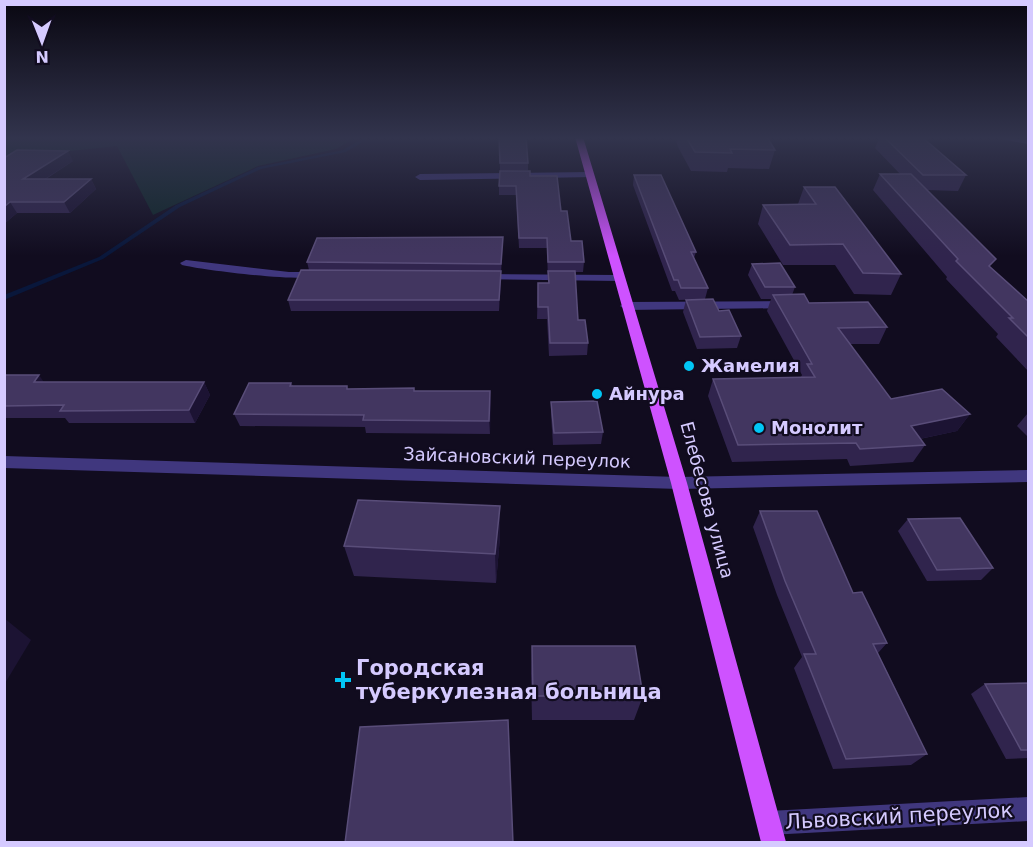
<svg xmlns="http://www.w3.org/2000/svg" width="1033" height="847" font-family="'DejaVu Sans',sans-serif">
  <rect width="100%" height="100%" fill="#110c1f"/>
  <path fill="#0f2729" d="M4,137H357L336,149L258,166L153,215L117,146L5,158Z"/>
  <g fill="none" stroke-linecap="round" stroke-linejoin="round">
    <path fill="#09173b" fill-rule="evenodd" d="M365,137H371L346,152L261,169L180,207L103,259L4,300V295L99,257L176,205L258,167L343,150Z"/>
    <g fill="#40377e" fill-rule="evenodd">
      <path d="M997,137L1028,140V144L1001,139Z"/>
      <path d="M590,172L594,175L593,177L420,180L415,177L420,174Z"/>
      <path d="M186,260L289,272H318L324,275C312,284 202,270 182,265L180,263Z"/>
      <path d="M480,274L618,275L624,278L618,281L476,279L474,277Z"/>
      <path d="M790,301L794,302V308L626,310L620,306L626,302Z"/>
      <path d="M4,456L679,477L1028,470V482L679,489L4,468Z"/>
      <path d="M1028,797V821L769,835L760,832L757,823L760,814L769,811Z"/>
    </g>
    <path fill="#ce52ff" fill-rule="evenodd" d="M575,137H583L687,483L786,842H761L671,483Z"/>
  </g>
  <g fill="#30244d">
    <path d="M499,137L528,163V170L500,171Z"/>
    <path d="M675,137H767L775,150L769,169L728,168L727,172L691,171L678,147Z"/>
    <path d="M880,137H922L966,175L958,191L927,190L990,267L1029,302V372L996,337L998,334L946,279L947,277L873,190L880,174H900L875,148Z"/>
    <path d="M4,158L73,161L46,179H91L96,189L70,213H17L4,224Z"/>
    <path d="M634,175L696,252L694,258L708,288L705,299L679,300L675,291H672L633,185Z"/>
    <path d="M530,176L584,262L583,272H575L578,320L588,343L587,355L549,356L547,319H537L538,283H548L547,248H519L516,195H499V186Z"/>
    <path d="M804,187L901,274L891,295L854,294L835,265H783L758,224L763,205L798,204Z"/>
    <path d="M503,237L499,311H291L288,300L309,270L307,262Z"/>
    <path d="M752,264L795,287L792,295L809,303L887,327L879,344H850L891,399L970,414L957,431L920,439L925,445L913,462L850,466L847,459L732,462L708,396L713,379L801,377L802,375L767,311L771,299H761L748,275Z"/>
    <path d="M686,300L719,311L741,336L737,348L697,349L683,312Z"/>
    <path d="M4,375L43,382H204L210,395L195,423H69L65,418H4Z"/>
    <path d="M291,383L293,386L348,389L414,388V391H490V434L366,433L365,427L240,426L234,414Z"/>
    <path d="M551,402L603,432L601,444L553,445L551,414Z"/>
    <path d="M1028,413H1029V438L1017,426Z"/>
    <path d="M760,511L853,593L887,643L878,653L927,754L911,765L833,769L794,668L802,657L777,595L753,527Z"/>
    <path d="M908,519L993,568L981,580L927,581L898,531Z"/>
    <path d="M500,537L496,583L354,576L344,546Z"/>
    <path d="M532,646L643,696L634,720H532L531,673Z"/>
    <path d="M1029,683V758L1006,759L971,694L985,684Z"/>
  </g>
  <g fill="#1c1333">
    <path d="M68,151L73,161L29,189L23,179Z"/>
    <path d="M91,179L96,189L70,213L64,202Z"/>
    <path d="M10,202L17,213L4,224V207Z"/>
    <path d="M501,271V282L499,311V300Z"/>
    <path d="M39,375L48,388L34,382Z"/>
    <path d="M204,382L210,395L195,423L189,410Z"/>
    <path d="M490,391L491,403L490,434L489,421Z"/>
    <path d="M970,414L957,431L900,443L911,426Z"/>
    <path d="M500,506V537L496,583L495,554Z"/>
    <path d="M4,618L31,640L4,685Z"/>
  </g>
  <g fill="#423660" stroke="#594d79" stroke-width="1.5">
    <path d="M499,137H526L528,163H500Z"/>
    <path d="M686,137H767L775,150L730,149L732,153L695,152Z"/>
    <path d="M884,137H922L966,175H923Z"/>
    <path d="M17,150L68,151L23,179H91L64,202H10L4,207V158Z"/>
    <path d="M500,171H530V176H557L561,211H567L571,241H582L584,262H548L547,238H519L516,186H499Z"/>
    <path d="M880,174H911L996,259L989,266L1029,302V338L1009,318H1013L956,261L958,259Z"/>
    <path d="M634,175H661L696,252H691L708,288H681L678,280H674Z"/>
    <path d="M804,187H835L901,274L863,273L843,244L790,245L763,205L816,204Z"/>
    <path d="M503,237L501,264L307,262L317,238Z"/>
    <path d="M780,263L795,287H765L752,264Z"/>
    <path d="M301,270L501,271L499,300H288Z"/>
    <path d="M548,271H575L578,320H585L588,343H550L548,307H538V283H549Z"/>
    <path d="M804,294L809,303L868,302L887,327L838,328L891,399L942,389L970,414L911,426L925,445L860,449L856,443L738,445L713,379L815,377L807,364H812L773,295Z"/>
    <path d="M713,299L719,311L729,310L741,336L700,337L686,300Z"/>
    <path d="M4,375H39L34,382H204L189,410L60,411L64,405L4,406Z"/>
    <path d="M249,383H291L290,386H347V389L414,388V391H490L489,421L363,420L364,415L234,414Z"/>
    <path d="M597,401L603,432L554,433L551,402Z"/>
    <path d="M358,500L500,506L495,554L344,546Z"/>
    <path d="M760,511H817L853,593L862,592L887,643L873,644L927,754L846,759L804,654H816L785,581Z"/>
    <path d="M960,518L993,568L937,570L908,519Z"/>
    <path d="M532,646H635L643,696H533Z"/>
    <path d="M1029,683V750H1021L985,684Z"/>
    <path d="M508,720L513,843H345L360,727Z"/>
  </g>
  <linearGradient id="sky" x2="0" y2="1"><stop stop-color="#090711"/><stop offset="0.54" stop-color="#32344d"/><stop offset="1" stop-color="#32344d" stop-opacity="0"/></linearGradient>
  <rect width="1033" height="256" fill="url(#sky)"/>
  <g fill="#01c6f5" stroke="#110c1f" stroke-width="2">
    <circle cx="689" cy="366" r="6"/>
    <circle cx="597" cy="394" r="6"/>
    <circle cx="759" cy="428" r="6"/>
    <path d="M340 671h6v6h6v6h-6v6h-6v-6h-6v-6h6z"/>
  </g>
  <g text-anchor="middle" stroke-width="4.5" stroke-linejoin="round" paint-order="stroke">
    <g font-size="18" font-weight="bold" fill="#d5caff" stroke="#110c1f" text-anchor="start">
      <text x="701" y="372">Жамелия</text>
      <text x="609" y="400">Айнура</text>
      <text x="771" y="434">Монолит</text>
    </g>
    <g font-size="18" fill="#d5caff" stroke="#110c1f">
      <text transform="translate(517 458) rotate(2)" y="6">Зайсановский переулок</text>
      <text transform="translate(707 500) rotate(75)" y="6">Елебесова улица</text>
    </g>
    <g font-size="21" font-weight="bold" fill="#d5caff" stroke="#110c1f" text-anchor="start">
      <text x="356" y="675">Городская<tspan x="356" dy="24">туберкулезная больница</tspan></text>
    </g>
    <g font-size="21" fill="#d5caff" stroke="#110c1f">
      <text transform="translate(899 816) rotate(-3)" y="7">Львовский переулок</text>
    </g>
  </g>
  <rect width="1033" height="847" fill="none" stroke="#d5caff" stroke-width="12"/>
  <g transform="translate(42 42) rotate(179)" stroke="#110c1f" stroke-width="4.5" paint-order="stroke">
  <path d="M0-4.5L10 22L0 15L-10 22Z" fill="#d5caff"/>
  <text y="-9" font-size="16" font-weight="bold" text-anchor="middle" fill="#d5caff">N</text>
  </g>
</svg>
